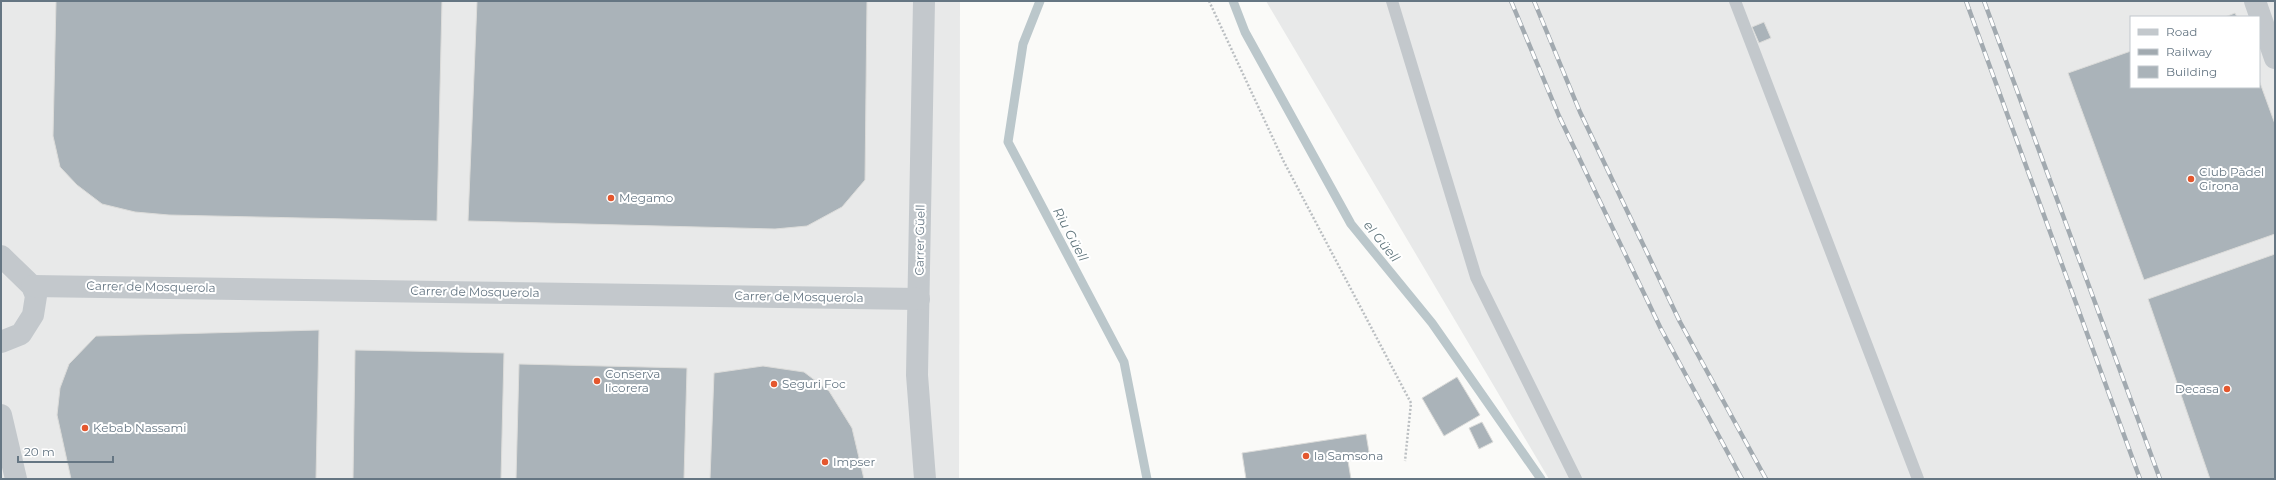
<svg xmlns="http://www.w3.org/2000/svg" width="2276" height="480" font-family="Montserrat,sans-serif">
  <rect width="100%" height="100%" fill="#fafaf8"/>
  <g fill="#e8e9e9" fill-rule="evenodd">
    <path d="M1,1H960L959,479H1Z"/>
    <path d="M1266,1H2275V479H1549ZM2131,17H2259V87H2131Z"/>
  </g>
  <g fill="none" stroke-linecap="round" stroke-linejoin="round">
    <g stroke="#bbc7cb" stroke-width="9">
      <path d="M1040,1L1023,44L1008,142L1124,362L1147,479"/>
      <path d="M1233,1L1245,32L1351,224L1432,323L1541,479"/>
    </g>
  </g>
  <g fill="#aab3b9" stroke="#dcdcda">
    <path d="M56,1H442L437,221L169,215L135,212L102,204L77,185L60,167L53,136Z"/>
    <path d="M477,1H867L865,180L842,207L807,226L775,229L468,221Z"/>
    <path d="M2235,13L2237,17H2225Z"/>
    <path d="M1764,22L1771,38L1759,43L1752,27Z"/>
    <path d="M2131,51V87H2259V80L2275,124V234L2144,280L2068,73Z"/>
    <path d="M2275,254V479H2210L2148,299Z"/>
    <path d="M319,330L316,479H71L57,415L60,388L69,364L96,336Z"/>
    <path d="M355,350L504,353L501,479H353Z"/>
    <path d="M519,364L687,368L684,479H516Z"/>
    <path d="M763,366L804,372L829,391L852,428L864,479H710L714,373Z"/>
    <path d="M1457,377L1480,415L1444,436L1422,398Z"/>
    <path d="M1482,422L1493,442L1479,449L1469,428Z"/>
    <path d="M1366,434L1370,458L1348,461L1351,479H1246L1242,453Z"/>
  </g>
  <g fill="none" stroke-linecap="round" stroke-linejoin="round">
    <path stroke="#bbbfc2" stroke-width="2.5" stroke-dasharray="2 2" stroke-linecap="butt" d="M1209,1L1284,162L1411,403L1405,461"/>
    <g stroke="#c3c8cc" stroke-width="12">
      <path d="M1392,1L1476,277L1576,479"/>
      <path d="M1735,1L1918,479"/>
    </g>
    <g stroke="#c3c8cc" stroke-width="22">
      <path d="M924,1L917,375L925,479"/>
      <path d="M2255,1L2275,58"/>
      <path d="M1,256L32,286L36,296L33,315L21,334L1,342"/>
      <path d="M32,286L919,299"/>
      <path d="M1,415L16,479"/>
    </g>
    <defs>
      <g id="rail">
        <path d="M1511,1L1559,116L1661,329L1742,479"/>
        <path d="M1534,1L1580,112L1680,322L1766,479"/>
        <path d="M1966,1L2140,479"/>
        <path d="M1984,1L2160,479"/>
      </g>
    </defs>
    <use href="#rail" stroke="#a2aab0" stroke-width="4.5"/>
    <use href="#rail" stroke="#fff" stroke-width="3" stroke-dasharray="9" stroke-linecap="butt"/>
  </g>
  <g fill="#e4572e" stroke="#fff" stroke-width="1.5">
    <circle cx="2191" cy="179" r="4"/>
    <circle cx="611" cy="198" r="4"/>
    <circle cx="597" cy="381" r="4"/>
    <circle cx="774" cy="384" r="4"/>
    <circle cx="2227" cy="389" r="4"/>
    <circle cx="85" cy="428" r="4"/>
    <circle cx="1306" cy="456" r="4"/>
    <circle cx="825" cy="462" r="4"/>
  </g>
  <g text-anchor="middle" stroke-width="4" stroke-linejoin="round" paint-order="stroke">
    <g font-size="12" fill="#657683" stroke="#fff" text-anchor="start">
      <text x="2199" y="176">Club Pàdel<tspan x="2199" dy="14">Girona</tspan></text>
      <text x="619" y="202">Megamo</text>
      <text x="605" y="378">Conserva<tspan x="605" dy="14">licorera</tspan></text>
      <text x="782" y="388">Seguri Foc</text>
      <text x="2219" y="393" text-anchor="end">Decasa</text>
      <text x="93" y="432">Kebab Nassami</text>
      <text x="1314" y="460">la Samsona</text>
      <text x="833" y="466">Impser</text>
    </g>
    <g font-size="12" fill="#657683" stroke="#fff">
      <text transform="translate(920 240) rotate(-89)" y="4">Carrer Güell</text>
      <text transform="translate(151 287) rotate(1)" y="4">Carrer de Mosquerola</text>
      <text transform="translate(475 292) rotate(1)" y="4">Carrer de Mosquerola</text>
      <text transform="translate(799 297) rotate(1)" y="4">Carrer de Mosquerola</text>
    </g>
    <g font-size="13" font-style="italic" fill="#60757c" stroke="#fff">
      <text transform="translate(1071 234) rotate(62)" y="5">Riu Güell</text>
      <text transform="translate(1382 241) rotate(51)" y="5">el Güell</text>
    </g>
  </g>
  <rect width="2276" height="480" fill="none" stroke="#657683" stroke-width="4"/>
  <rect x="2130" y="16" width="130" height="72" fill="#ffffff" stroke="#c1c8cd"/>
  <rect x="2138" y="29" width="20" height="6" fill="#c3c8cc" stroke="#c1c8cd"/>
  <text x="2166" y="36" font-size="12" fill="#657683">Road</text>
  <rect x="2138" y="49" width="20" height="6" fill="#a2aab0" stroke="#c1c8cd"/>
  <text x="2166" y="56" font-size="12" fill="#657683">Railway</text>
  <rect x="2138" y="66" width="20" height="12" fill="#aab3b9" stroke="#c1c8cd"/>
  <text x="2166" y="76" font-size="12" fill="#657683">Building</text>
  <path d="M18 456v6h95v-6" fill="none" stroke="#657683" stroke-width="2"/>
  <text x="24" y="456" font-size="12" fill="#657683" stroke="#ffffff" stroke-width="3" paint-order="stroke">20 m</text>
</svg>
